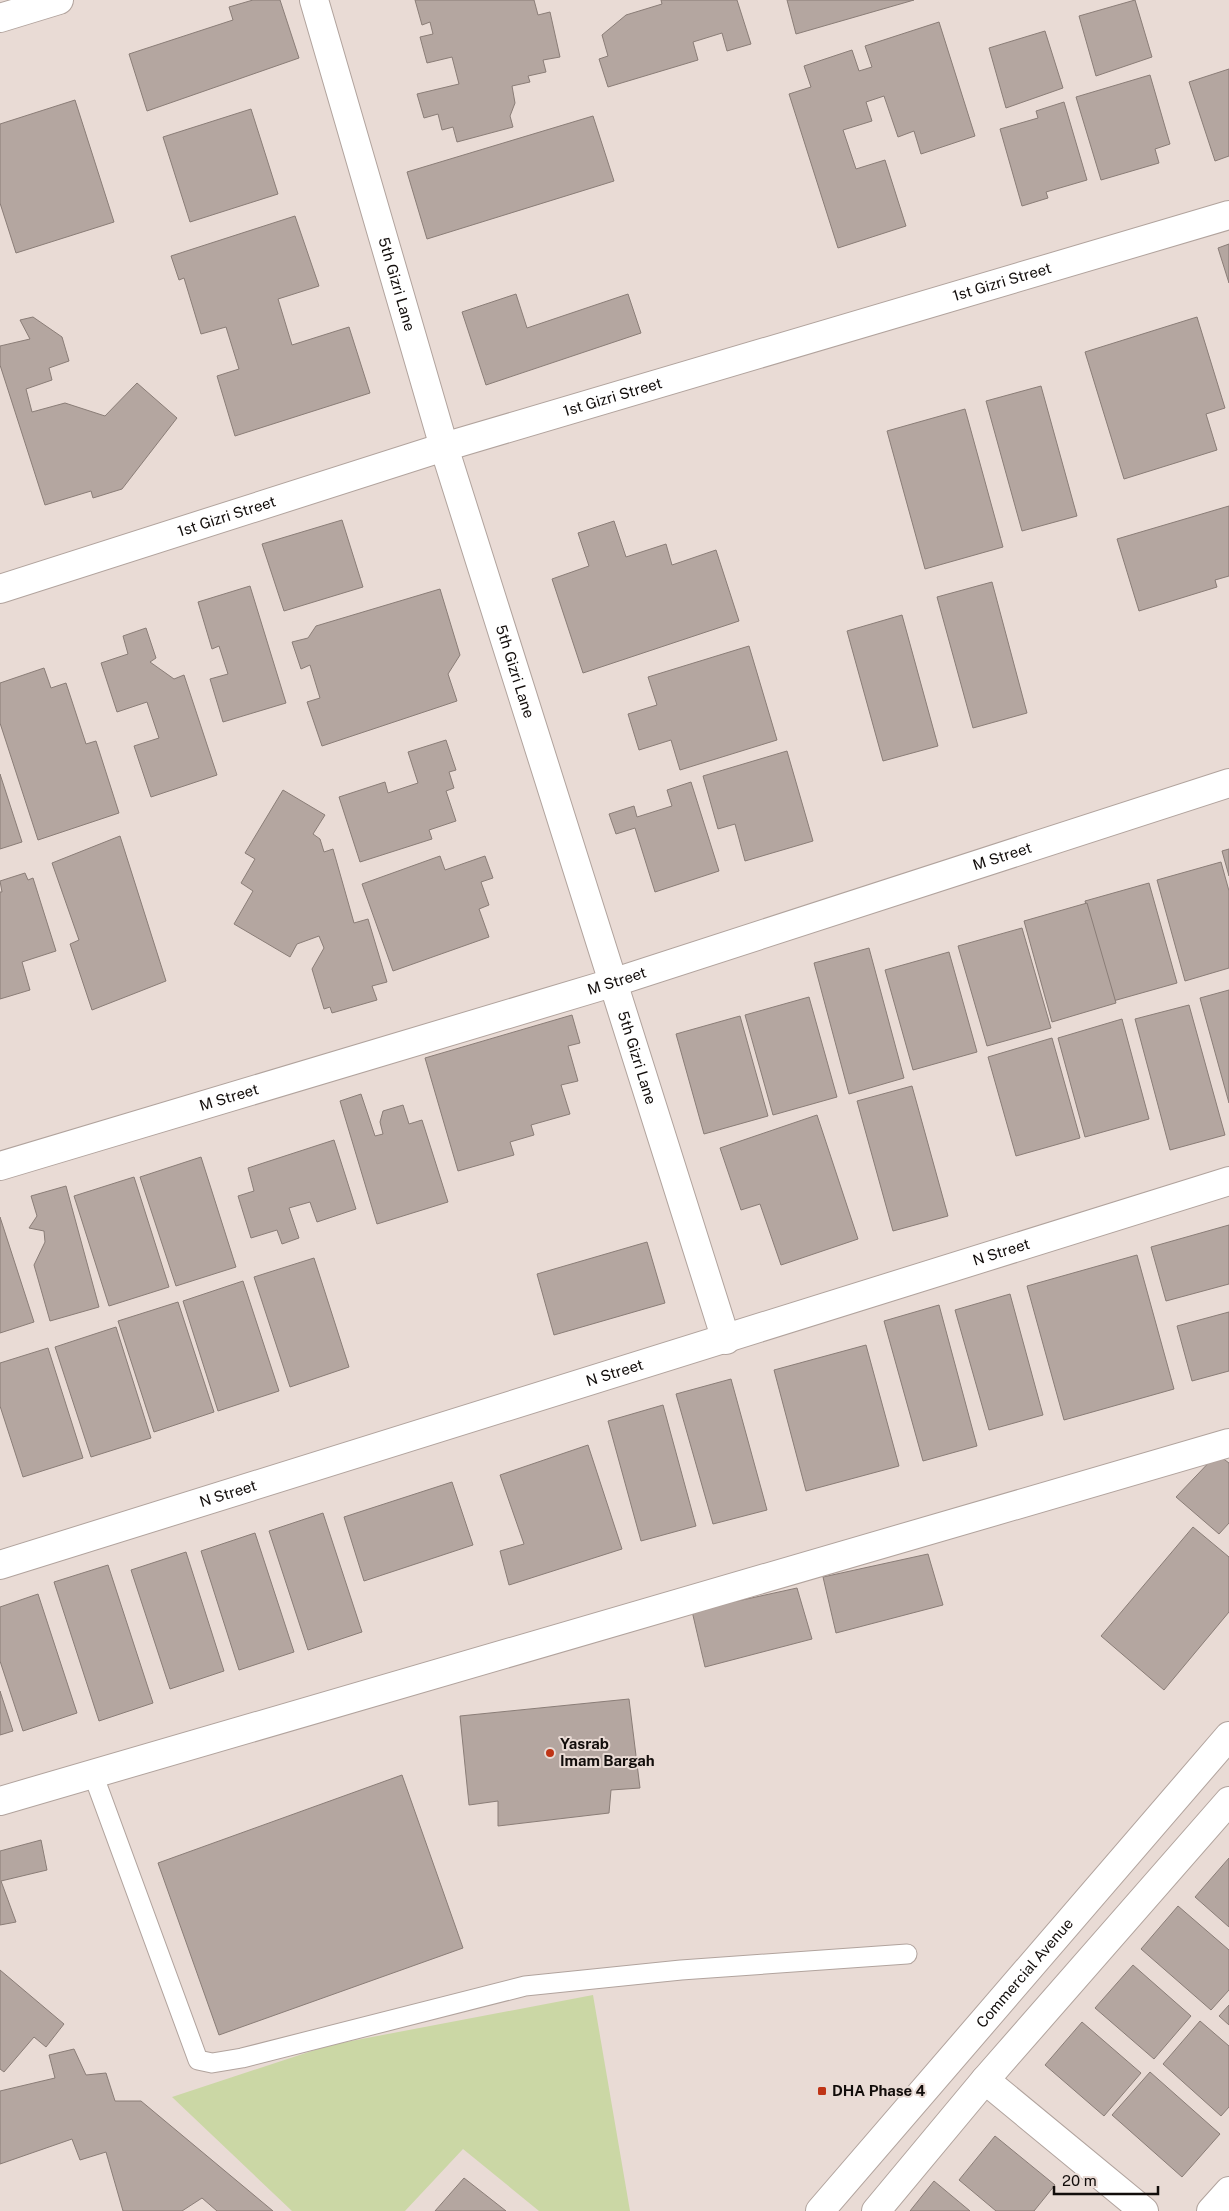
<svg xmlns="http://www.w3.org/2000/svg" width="1229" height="2211" font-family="'Public Sans',sans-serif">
  <rect width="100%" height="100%" fill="#e9dbd5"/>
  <path fill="#cbd7a5" d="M593,1995L630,2211H539L463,2149L405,2211H292L172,2097L330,2045Z"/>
  <g fill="#b4a6a0" stroke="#8a7d77">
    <path d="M253,0H280L299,58L147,111L129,54L233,20L229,7Z"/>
    <path d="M415,0H534L538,15L550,12L560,57L543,60L546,72L528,76L530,82L512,86L515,103L510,116L513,127L457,142L453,127L442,130L438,114L424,118L417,94L459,84L452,57L427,63L420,37L433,34L430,22L422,25Z"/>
    <path d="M661,0H737L751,44L727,51L722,33L693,42L698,60L608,87L599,59L608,56L602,35L626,15L662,4Z"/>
    <path d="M787,0H914L796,34Z"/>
    <path d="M1135,0L1152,57L1096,76L1079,16Z"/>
    <path d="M939,22L975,136L921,154L914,131L898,137L884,96L866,102L872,121L843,130L856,169L885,160L906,226L838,248L789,94L811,87L804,66L852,50L859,71L872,67L865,46Z"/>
    <path d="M1045,31L1063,88L1006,108L989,48Z"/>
    <path d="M1229,69V156L1215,161L1189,82Z"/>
    <path d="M1150,75L1170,144L1155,149L1159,163L1101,180L1076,97Z"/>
    <path d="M75,100L114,222L16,253L0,203V124Z"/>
    <path d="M1064,102L1087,180L1046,192L1048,198L1022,206L1000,129L1038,118L1036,111Z"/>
    <path d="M251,109L278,194L190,222L163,137Z"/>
    <path d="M593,116L614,181L427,239L407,172Z"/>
    <path d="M295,216L319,286L278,299L292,345L349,327L370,393L235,436L217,376L239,369L226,327L201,334L184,278L179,280L171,256Z"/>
    <path d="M1229,244V283L1218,248Z"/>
    <path d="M516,294L527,328L628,294L641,333L486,385L462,312Z"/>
    <path d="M33,317L62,337L69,361L49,368L52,380L26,389L32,412L65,403L105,416L137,383L177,418L122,489L93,498L91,491L45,505L0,365V346L30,339L20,320Z"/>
    <path d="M1197,317L1225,408L1206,414L1217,450L1124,479L1085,352Z"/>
    <path d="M1041,386L1077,516L1022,531L986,401Z"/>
    <path d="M965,409L1003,547L925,569L887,431Z"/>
    <path d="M1229,506V576L1215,580L1217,587L1139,611L1117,539Z"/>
    <path d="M342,520L363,587L284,611L262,544Z"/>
    <path d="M614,521L626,557L666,544L672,565L716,550L739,621L583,673L552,579L589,566L578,533Z"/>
    <path d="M992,582L1027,713L973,728L937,597Z"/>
    <path d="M250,586L286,703L223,722L210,679L228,674L219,646L212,649L198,602Z"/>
    <path d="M440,589L460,655L448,674L457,701L322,746L307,702L320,698L310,665L301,669L292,642L308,638L316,626Z"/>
    <path d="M902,615L938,746L883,761L847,631Z"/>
    <path d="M146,628L156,658L150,662L174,679L184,675L217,775L151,797L134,746L159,738L147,702L117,712L101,663L128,654L123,636Z"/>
    <path d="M749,646L777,740L680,770L671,740L639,750L628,714L657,705L648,677Z"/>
    <path d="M44,668L51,688L66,683L86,744L96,741L119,813L38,840L0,723V683Z"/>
    <path d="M446,740L456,770L449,772L454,788L446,791L456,821L429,830L432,839L360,862L339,797L385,782L388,793L418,783L408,752Z"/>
    <path d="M787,751L813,841L745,861L735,824L718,829L703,776Z"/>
    <path d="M0,774L22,842L0,849Z"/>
    <path d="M691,782L719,871L655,892L635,828L616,834L609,814L634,806L637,817L672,806L667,790Z"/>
    <path d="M283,790L325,815L313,834L320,839L324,852L333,849L354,923L368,919L387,982L372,986L377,1000L332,1013L330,1007L324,1009L312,969L324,948L319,936L297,944L290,957L234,924L253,891L241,883L255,859L245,853Z"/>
    <path d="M120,836L166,981L92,1010L70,944L79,940L52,863Z"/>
    <path d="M1229,849V876L1222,851Z"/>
    <path d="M440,856L445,870L485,856L493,878L481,882L489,905L479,909L489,937L393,971L362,884Z"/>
    <path d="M1221,862L1229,891V968L1185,981L1157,880Z"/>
    <path d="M25,873L28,880L33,878L56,951L22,962L30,990L0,999V892H2L0,881Z"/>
    <path d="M1149,883L1177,983L1113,1001L1085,901Z"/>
    <path d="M1087,903L1116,1003L1052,1022L1024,921Z"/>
    <path d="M1022,928L1051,1028L987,1046L958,946Z"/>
    <path d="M869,948L904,1078L849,1094L814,963Z"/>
    <path d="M949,952L977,1052L913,1070L885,970Z"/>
    <path d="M1229,990V1103L1200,998Z"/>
    <path d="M809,997L837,1097L773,1115L745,1015Z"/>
    <path d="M1189,1005L1225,1135L1170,1150L1135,1019Z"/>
    <path d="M572,1015L580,1043L568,1046L578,1081L561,1085L570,1114L531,1125L534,1135L510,1142L514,1155L458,1171L425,1058Z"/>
    <path d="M740,1016L768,1116L704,1134L676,1034Z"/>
    <path d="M1122,1019L1149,1119L1085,1137L1058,1038Z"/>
    <path d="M1052,1038L1080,1138L1016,1156L988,1057Z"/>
    <path d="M912,1086L948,1216L893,1231L857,1101Z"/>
    <path d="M361,1094L375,1136L383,1134L380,1122L383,1111L403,1105L409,1124L422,1120L448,1202L377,1224L340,1101Z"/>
    <path d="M817,1115L858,1239L781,1265L760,1204L741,1210L720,1148Z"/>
    <path d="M334,1140L356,1209L317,1222L310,1202L289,1208L299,1238L282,1244L277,1230L251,1238L238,1196L254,1191L248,1168Z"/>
    <path d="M201,1157L236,1267L176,1286L140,1177Z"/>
    <path d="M134,1177L169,1287L109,1306L74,1196Z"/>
    <path d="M66,1186L99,1307L50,1321L34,1265L45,1242L44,1231L29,1228L37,1216L31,1196Z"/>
    <path d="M0,1217L34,1322L0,1333Z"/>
    <path d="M1229,1225V1284L1166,1301L1151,1247Z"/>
    <path d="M647,1242L665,1303L554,1335L537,1274Z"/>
    <path d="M1137,1255L1174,1389L1064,1420L1027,1286Z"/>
    <path d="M314,1258L349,1367L290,1387L254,1277Z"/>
    <path d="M243,1281L279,1391L218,1411L183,1301Z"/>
    <path d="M1010,1294L1043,1415L989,1430L955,1310Z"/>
    <path d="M178,1302L214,1412L154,1432L118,1321Z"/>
    <path d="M939,1305L977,1446L923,1461L884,1321Z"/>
    <path d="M1229,1312V1371L1192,1381L1177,1326Z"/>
    <path d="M116,1327L151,1438L91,1457L55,1347Z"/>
    <path d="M866,1345L899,1466L806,1491L774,1370Z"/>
    <path d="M48,1348L83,1458L23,1477L0,1406V1363Z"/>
    <path d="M731,1379L767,1510L713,1524L676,1394Z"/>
    <path d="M663,1405L696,1526L641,1541L608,1421Z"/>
    <path d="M588,1445L622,1549L509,1585L500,1551L524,1544L500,1475Z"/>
    <path d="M1217,1454L1229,1463V1523L1219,1534L1176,1497Z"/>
    <path d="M452,1482L473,1545L364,1581L344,1517Z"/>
    <path d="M323,1513L362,1632L308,1650L269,1531Z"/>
    <path d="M1193,1527L1229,1557V1612L1164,1690L1101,1636Z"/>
    <path d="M255,1533L294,1652L239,1670L201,1551Z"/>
    <path d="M186,1552L224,1671L170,1689L131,1570Z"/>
    <path d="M928,1554L943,1605L836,1633L823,1577Z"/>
    <path d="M108,1565L153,1703L99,1721L54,1582Z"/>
    <path d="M797,1588L812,1639L705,1667L692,1611Z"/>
    <path d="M38,1594L77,1713L23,1731L0,1661V1607Z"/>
    <path d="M0,1691L13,1731L0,1735Z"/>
    <path d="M629,1699L640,1788L611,1790L609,1813L498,1826V1801L469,1805L460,1716Z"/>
    <path d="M402,1775L463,1948L219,2035L158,1863Z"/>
    <path d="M41,1840L47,1870L1,1881L16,1922L0,1925V1851Z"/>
    <path d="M1229,1858V1927L1195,1897Z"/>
    <path d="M1178,1906L1229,1950V1990L1211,2010L1141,1949Z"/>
    <path d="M1133,1965L1191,2016L1154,2059L1095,2008Z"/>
    <path d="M0,1970L64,2024L46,2047L34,2037L4,2072L0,2069Z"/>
    <path d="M1229,2005V2025L1219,2016Z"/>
    <path d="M1200,2021L1229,2046V2107L1221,2116L1163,2064Z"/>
    <path d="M1082,2022L1141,2073L1104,2116L1045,2065Z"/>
    <path d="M74,2049L86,2075L106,2073L115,2101H141L273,2211H217L202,2198L182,2211H123L106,2152L80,2160L72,2139L0,2164V2091L55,2078L49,2055Z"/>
    <path d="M1150,2072L1220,2134L1182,2177L1112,2115Z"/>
    <path d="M995,2136L1055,2185L1034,2211H996L959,2180Z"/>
    <path d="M464,2178L506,2211H435Z"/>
    <path d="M934,2181L970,2211H910Z"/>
  </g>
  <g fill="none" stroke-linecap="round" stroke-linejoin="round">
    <defs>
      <path id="service" d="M93,1774L198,2060L212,2063L242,2058L525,1986L681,1970L907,1954"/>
      <g id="minor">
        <path id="s1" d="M314,0L444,447L726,1340"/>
        <path d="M0,18L59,0"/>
        <path id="s2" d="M0,589L444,447L1229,215"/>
        <path id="s3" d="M0,1166L615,982L1229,783"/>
        <path id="s4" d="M0,1565L1229,1181"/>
        <path d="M0,1801L1229,1443"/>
        <path d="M985,2080L1144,2211"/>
        <path d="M1211,2211L1229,2191"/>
      </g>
      <g id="secondary">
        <path id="s5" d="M820,2211L1229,1736"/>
        <path d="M876,2211L985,2080L1229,1801"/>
      </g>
    </defs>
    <use href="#service" stroke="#b1a39d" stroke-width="21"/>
    <use href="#minor" stroke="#b1a39d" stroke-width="30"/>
    <use href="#secondary" stroke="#b1a39d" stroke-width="30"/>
    <use href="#service" stroke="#fff" stroke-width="19"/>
    <use href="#minor" stroke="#fff" stroke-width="28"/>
    <use href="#secondary" stroke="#fff" stroke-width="28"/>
  </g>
  <g fill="#bf3416" stroke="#e9dbd5" stroke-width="2">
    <circle cx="550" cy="1753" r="5"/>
    <rect x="817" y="2086" width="10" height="10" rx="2.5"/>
  </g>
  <g text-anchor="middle" stroke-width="4" stroke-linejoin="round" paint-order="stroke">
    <g font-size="15" fill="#120d0b" stroke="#e9dbd5">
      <text dy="5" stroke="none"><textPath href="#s2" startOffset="1048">1st Gizri Street</textPath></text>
      <text dy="5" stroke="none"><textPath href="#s1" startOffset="296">5th Gizri Lane</textPath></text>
      <text dy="5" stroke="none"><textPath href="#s2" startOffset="642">1st Gizri Street</textPath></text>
      <text dy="5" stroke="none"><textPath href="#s2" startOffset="238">1st Gizri Street</textPath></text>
      <text dy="5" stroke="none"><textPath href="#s1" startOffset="701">5th Gizri Lane</textPath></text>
      <text dy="5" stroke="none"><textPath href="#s3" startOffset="1049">M Street</textPath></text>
      <text dy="5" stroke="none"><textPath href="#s3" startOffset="644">M Street</textPath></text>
      <text dy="5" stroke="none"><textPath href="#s1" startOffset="1106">5th Gizri Lane</textPath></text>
      <text dy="5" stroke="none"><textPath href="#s3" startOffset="239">M Street</textPath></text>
      <text dy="5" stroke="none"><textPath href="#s4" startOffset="1049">N Street</textPath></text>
      <text dy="5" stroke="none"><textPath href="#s4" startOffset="644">N Street</textPath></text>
      <text dy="5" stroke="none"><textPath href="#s4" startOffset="239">N Street</textPath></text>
      <text dy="5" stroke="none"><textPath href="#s5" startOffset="314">Commercial Avenue</textPath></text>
    </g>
    <g font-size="15" font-weight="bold" fill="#120d0b" stroke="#e9dbd5" text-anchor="start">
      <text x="560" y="1749">Yasrab<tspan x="560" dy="17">Imam Bargah</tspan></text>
      <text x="832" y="2096">DHA Phase 4</text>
    </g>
  </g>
  <path d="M1054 2186v8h104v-8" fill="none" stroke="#120d0b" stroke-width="2.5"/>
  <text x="1062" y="2186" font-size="15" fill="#120d0b" stroke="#e9dbd5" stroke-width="4" paint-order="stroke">20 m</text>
</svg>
